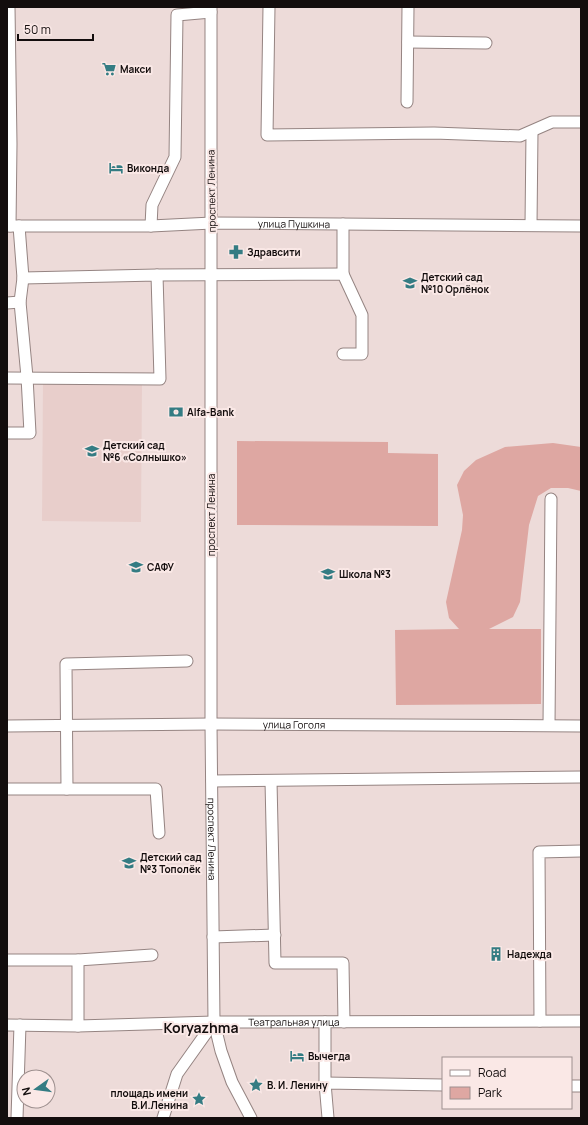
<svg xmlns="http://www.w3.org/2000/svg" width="588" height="1125" font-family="Manrope,sans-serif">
  <rect width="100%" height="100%" fill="#eddbd9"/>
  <path fill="#e8cecb" d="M43,381L142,382L141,522L42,521Z"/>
  <g fill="#dea7a2">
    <path d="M237,441L388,442V453L438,454V526L237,525Z"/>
    <path d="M553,443L581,447V491L568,488H551L538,496L529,525L520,602L513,617L489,629H541V704L396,705L395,630L459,629L449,618L446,602L462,530L463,515L457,485L464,471L476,460L505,447Z"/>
  </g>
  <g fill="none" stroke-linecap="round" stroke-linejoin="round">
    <defs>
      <g id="minor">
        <path d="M9,7L11,144L10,226"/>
        <path id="s1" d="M211,7V724L214,1022L221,1051L232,1082L251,1118"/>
        <path d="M269,7L267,135L434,133L520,136L552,122H581"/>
        <path d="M408,42L486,43"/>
        <path d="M407,102L408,7"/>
        <path d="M343,224V274"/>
        <path d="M531,225L532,132"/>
        <path id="s2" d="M7,226H151L212,223L581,226"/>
        <path d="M151,226L152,205L175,157L177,15L211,12"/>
        <path d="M157,275L343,274L362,315V354H343"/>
        <path d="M7,303L20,302"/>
        <path d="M7,378L160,379L157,275L23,278L19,226"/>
        <path d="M7,433H30L27,377L20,302L23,278"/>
        <path d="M549,725L551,499"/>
        <path id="s3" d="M7,726L211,724L581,726"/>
        <path d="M212,781L581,777"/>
        <path d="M271,781L275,963H343L344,1022"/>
        <path d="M7,789H156L159,833"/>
        <path d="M67,789L66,664L187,661"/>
        <path d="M213,937L275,935"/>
        <path d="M7,960H78L152,955"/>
        <path d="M78,960V1026"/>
        <path d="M540,1021L539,852L581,851"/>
        <path d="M325,1022V1083"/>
        <path id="s4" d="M7,1025L78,1026L214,1022L581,1021"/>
        <path d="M571,1086H581"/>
        <path d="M17,1118L20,1025"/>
        <path d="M163,1118L177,1074L214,1022"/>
        <path d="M328,1118L325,1083L443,1085"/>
      </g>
    </defs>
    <use href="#minor" stroke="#958482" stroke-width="13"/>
    <use href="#minor" stroke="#fff" stroke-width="11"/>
  </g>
  <defs>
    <symbol id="supermarket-bare" viewBox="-9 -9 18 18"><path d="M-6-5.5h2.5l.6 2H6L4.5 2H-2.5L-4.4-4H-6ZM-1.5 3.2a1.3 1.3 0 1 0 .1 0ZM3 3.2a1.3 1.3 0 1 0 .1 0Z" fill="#347c83" stroke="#fae8e6" stroke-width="2.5" paint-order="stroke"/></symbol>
    <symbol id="hotel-bare" viewBox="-9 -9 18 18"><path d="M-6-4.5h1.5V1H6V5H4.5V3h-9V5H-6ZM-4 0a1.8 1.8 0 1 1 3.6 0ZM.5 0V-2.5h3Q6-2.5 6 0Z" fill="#347c83" stroke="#fae8e6" stroke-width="2.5" paint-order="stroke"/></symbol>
    <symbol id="pharmacy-bare" viewBox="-9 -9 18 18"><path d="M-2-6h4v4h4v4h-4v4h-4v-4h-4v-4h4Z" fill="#347c83" stroke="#fae8e6" stroke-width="2.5" paint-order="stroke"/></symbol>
    <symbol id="school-bare" viewBox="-9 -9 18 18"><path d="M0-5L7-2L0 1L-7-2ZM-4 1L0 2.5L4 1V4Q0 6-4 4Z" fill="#347c83" stroke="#fae8e6" stroke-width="2.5" paint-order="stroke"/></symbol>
    <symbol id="bank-bare" viewBox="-9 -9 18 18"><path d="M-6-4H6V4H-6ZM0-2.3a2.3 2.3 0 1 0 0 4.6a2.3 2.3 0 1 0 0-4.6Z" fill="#347c83" stroke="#fae8e6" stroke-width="2.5" paint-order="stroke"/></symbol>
    <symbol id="university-bare" viewBox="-9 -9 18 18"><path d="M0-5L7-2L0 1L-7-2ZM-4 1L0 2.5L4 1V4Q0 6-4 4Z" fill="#347c83" stroke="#fae8e6" stroke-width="2.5" paint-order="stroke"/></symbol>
    <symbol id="building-bare" viewBox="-9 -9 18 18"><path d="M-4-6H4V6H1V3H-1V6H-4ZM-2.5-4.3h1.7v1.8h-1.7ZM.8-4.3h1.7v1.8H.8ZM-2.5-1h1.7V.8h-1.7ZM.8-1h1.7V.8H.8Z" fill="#347c83" stroke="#fae8e6" stroke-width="2.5" paint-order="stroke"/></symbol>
    <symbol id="sight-bare" viewBox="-9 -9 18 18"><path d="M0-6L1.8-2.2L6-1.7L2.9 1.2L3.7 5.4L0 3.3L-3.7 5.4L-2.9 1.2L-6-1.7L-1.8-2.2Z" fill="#347c83" stroke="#fae8e6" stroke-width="2.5" paint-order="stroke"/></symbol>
  </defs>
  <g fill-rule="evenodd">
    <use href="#supermarket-bare" x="99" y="59" width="20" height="20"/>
    <use href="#hotel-bare" x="106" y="158" width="20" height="20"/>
    <use href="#pharmacy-bare" x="226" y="242" width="20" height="20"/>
    <use href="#school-bare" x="400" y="273" width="20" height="20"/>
    <use href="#bank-bare" x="166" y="402" width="20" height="20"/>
    <use href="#school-bare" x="82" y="441" width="20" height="20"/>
    <use href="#university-bare" x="126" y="557" width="20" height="20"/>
    <use href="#school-bare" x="318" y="564" width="20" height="20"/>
    <use href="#school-bare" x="119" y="853" width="20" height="20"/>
    <use href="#building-bare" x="486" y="944" width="20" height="20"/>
    <use href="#hotel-bare" x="287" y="1046" width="20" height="20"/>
    <use href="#sight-bare" x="246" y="1075" width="20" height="20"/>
    <use href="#sight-bare" x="189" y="1089" width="20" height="20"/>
  </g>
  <g text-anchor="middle" stroke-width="4" stroke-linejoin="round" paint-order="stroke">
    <g font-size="10" font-weight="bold" fill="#130d0d" stroke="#fae8e6" text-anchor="start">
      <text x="120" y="73">Макси</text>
      <text x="127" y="172">Виконда</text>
      <text x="247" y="256">Здравсити</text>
      <text x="421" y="281">Детский сад<tspan x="421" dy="12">№10 Орлёнок</tspan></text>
      <text x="187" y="416">Alfa-Bank</text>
      <text x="103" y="449">Детский сад<tspan x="103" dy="12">№6 «Солнышко»</tspan></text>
      <text x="147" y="571">САФУ</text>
      <text x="339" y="578">Школа №3</text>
      <text x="140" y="861">Детский сад<tspan x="140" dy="12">№3 Тополёк</tspan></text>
      <text x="507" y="958">Надежда</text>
      <text x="308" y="1060">Вычегда</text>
      <text x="267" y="1089">В. И. Ленину</text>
      <text x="188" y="1097" text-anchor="end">площадь имени<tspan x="188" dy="12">В.И.Ленина</tspan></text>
    </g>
    <g font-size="10" fill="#130d0d" stroke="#fae8e6">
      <text transform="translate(211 191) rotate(-91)" y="4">проспект Ленина</text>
      <text dy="4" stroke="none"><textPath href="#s2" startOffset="287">улица Пушкина</textPath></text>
      <text transform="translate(211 515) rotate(-90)" y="4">проспект Ленина</text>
      <text dy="4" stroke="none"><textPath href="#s3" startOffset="287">улица Гоголя</textPath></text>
      <text dy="4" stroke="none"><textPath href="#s1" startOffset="832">проспект Ленина</textPath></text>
      <text dy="4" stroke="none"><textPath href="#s4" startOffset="287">Театральная улица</textPath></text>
    </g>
    <g font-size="14" font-weight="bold" fill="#130d0d" stroke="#fae8e6">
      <text x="201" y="1033">Koryazhma</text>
    </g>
  </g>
  <rect width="588" height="1125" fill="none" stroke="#130d0d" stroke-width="16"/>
  <rect x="442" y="1057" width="130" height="52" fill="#fae8e6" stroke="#9e908f"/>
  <rect x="450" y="1070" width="20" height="6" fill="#ffffff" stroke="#9e908f"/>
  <text x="478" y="1077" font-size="12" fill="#130d0d">Road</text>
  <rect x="450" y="1087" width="20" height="12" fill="#dea7a2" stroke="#9e908f"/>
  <text x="478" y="1097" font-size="12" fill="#130d0d">Park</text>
  <g transform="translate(36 1089) rotate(256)"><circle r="19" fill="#fae8e6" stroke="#9e908f"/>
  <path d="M0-3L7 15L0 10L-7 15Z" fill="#347c83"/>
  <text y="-6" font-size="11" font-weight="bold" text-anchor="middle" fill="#130d0d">N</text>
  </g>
  <path d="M18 34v6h75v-6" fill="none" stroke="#130d0d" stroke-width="2"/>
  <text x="24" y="34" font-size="12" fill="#130d0d" stroke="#fae8e6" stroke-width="3" paint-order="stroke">50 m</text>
</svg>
